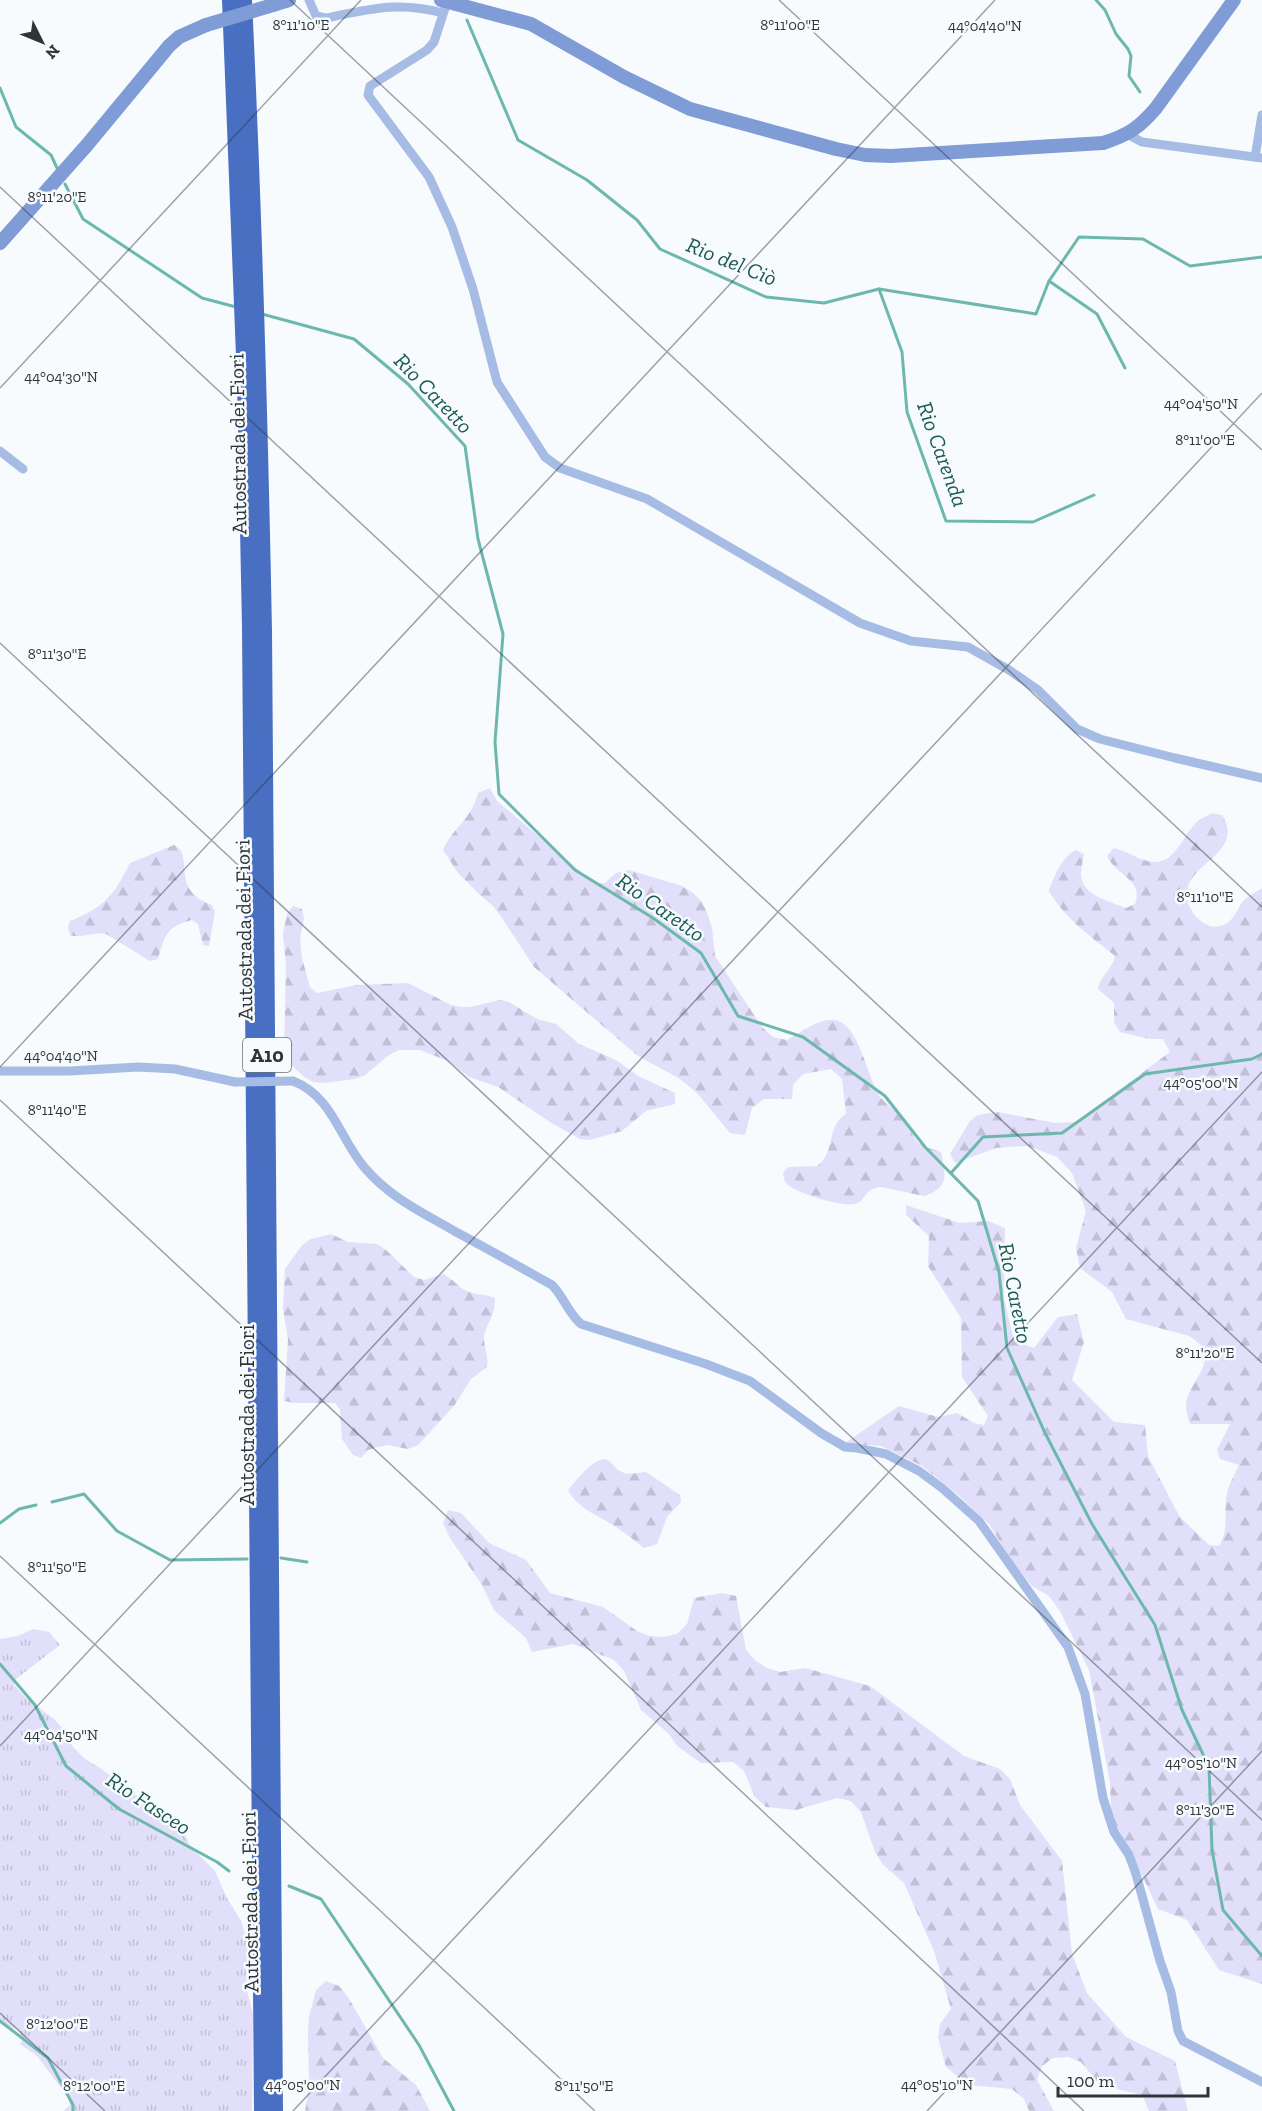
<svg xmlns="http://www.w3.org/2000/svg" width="1262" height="2111" font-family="'Zilla Slab',serif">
  <defs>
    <pattern id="grass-tufts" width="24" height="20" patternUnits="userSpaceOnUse" patternTransform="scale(1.5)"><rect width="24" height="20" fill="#e2dffa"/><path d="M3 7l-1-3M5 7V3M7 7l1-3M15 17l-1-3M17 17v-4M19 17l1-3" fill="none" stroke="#c2c0d7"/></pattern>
    <pattern id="forest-firs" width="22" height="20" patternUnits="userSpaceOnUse" patternTransform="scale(1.5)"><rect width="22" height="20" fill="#e2dffa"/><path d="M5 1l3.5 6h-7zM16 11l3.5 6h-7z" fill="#c2c0d7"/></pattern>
  </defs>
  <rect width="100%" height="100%" fill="#f7fbfd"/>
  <path fill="url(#grass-tufts)" d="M33,1629L49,1632L60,1645L16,1679L14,1685L26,1698L54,1719L65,1731L73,1747L85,1759L100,1768L141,1799L171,1817L183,1830L190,1846L215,1871L227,1898L241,1921L248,1943L246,1969L248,1995L253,2013L252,2111H63L70,2105L68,2097L37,2056L20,2044L23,2038L18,2030L0,2022V1639L18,1636Z"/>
  <g fill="url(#forest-firs)">
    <path d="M490,788L497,801L594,883H605L616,873L629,870L682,886L693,893L703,903L708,915L712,928L715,956L762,1027L773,1037L787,1040C800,1033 817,1019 833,1020C860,1021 867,1081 882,1099C889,1107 900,1112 906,1120C910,1125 911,1132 914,1137C919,1147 931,1148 941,1152C945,1174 951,1187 924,1196L881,1187C863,1188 867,1201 855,1204C842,1207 799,1194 788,1185C784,1182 784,1177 783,1173L788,1167L817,1166C836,1153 826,1125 846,1114L842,1079L831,1069L803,1074L793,1085L792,1099H764L752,1108L745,1135L730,1133L697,1093L680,1079L638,1056L534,967L502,918L493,906L480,895L458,873L443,850C453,827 472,819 478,793Z"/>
    <path d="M1212,813L1222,815C1248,856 1176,864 1188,903C1192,913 1197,919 1205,924C1212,928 1221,927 1227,923C1234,919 1238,908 1243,901C1248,896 1256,892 1262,888V1984L1219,1970L1187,1920L1158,1909L1132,1854L1117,1827L1111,1810L1110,1783L1089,1670L1060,1611L1049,1596L1032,1586L1011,1560L989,1524L957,1494L922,1466L881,1446L845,1443L899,1406L938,1417L957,1413L974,1423L984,1425L988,1416L962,1377L961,1318L928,1266L929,1236L906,1215V1205L960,1223L988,1221L1005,1228L1004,1299L1014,1340L1034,1348L1058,1317L1077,1314L1084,1342L1072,1380L1114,1422L1145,1425L1148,1456L1175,1508L1180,1517L1209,1545L1219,1546C1230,1528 1223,1513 1227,1493C1229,1484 1235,1474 1239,1465L1220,1459L1217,1450L1230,1424H1190C1187,1415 1184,1406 1188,1396C1197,1373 1221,1355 1189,1336L1126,1319L1112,1292L1080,1268L1076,1248L1086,1211L1072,1173L1057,1157L1028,1146L1007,1147L996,1148L955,1163L950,1154L970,1121L978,1115L998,1112L1055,1123L1076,1122L1170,1052L1163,1039H1149L1120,1032L1114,1022V1003L1098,989C1100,976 1112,970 1115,956C1093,938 1062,917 1049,890C1056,873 1060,860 1075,850L1084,854C1083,860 1081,868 1081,874C1082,896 1109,901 1126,908L1135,904C1144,879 1116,876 1107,856L1114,848C1127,851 1140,861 1153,862C1176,863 1182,836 1196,823C1201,818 1207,816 1212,813Z"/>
    <path d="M174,845C196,855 168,889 212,905L215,912L209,946L203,945L198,924L192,920C166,927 165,935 158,959L150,961L106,934C93,931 82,939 70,935L68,927L70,921C105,907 114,895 130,863Z"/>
    <path d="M293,906L302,909L304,919L300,939L302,958L310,987L317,993L357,985L408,983L451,1005L461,1007H470L500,1000L509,1002L537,1019L556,1024L579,1044L616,1060L640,1077L675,1093V1104L646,1111L622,1131L590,1140L580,1139L553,1124L498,1087L469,1077L450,1062L420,1050H399L389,1055L365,1075L355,1079L324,1083L313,1082L304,1077L289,1063L284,1053L286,966L283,934L287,914Z"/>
    <path d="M331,1234L348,1242L377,1244L385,1249L414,1277L424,1280L443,1274C452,1278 459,1288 467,1291C476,1295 486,1294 495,1298C496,1316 486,1323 484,1337C484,1347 489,1356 487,1367L471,1379L454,1406L418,1445L408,1449L388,1445L378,1447L368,1450L361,1458L353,1455L342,1439L340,1410L335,1403H294L284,1401L288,1340L283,1309L285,1269L302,1245L311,1239Z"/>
    <path d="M604,1459L610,1461C622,1477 627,1474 646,1472L680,1495L681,1502L667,1517L657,1544L644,1548C634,1540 624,1532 613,1525C597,1515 577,1508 568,1490C577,1480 590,1461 604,1459Z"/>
    <path d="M448,1510L461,1513L489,1543L526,1560L550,1593L603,1607L637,1631L649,1636L663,1637L677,1634L687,1624L694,1598L722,1593L736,1596L746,1650L756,1661L767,1668L780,1672L805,1668L870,1686L964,1756L1000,1769L1010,1779L1020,1805L1062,1861L1072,1954L1087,1993L1126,2037L1175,2061L1188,2111H1149L1142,2095L1100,2085L1081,2062L1068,2057L1053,2058L1042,2066L1037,2080L1054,2111H1029L1024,2099L1012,2089L968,2085L946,2067L938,2038L940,2024L951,2009L934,1951L904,1883L883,1865L875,1852L861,1812L851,1801L837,1798L796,1810L766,1807L755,1797L744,1771L733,1762L701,1763L677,1746L669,1734L641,1710L624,1671L614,1660L573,1644L532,1652L526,1638L494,1610L482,1585L450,1538L443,1523Z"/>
    <path d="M326,1981L339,1986L348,1997L383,2058L416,2085L430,2111H305L309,2088L308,2031L309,2017L316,1990Z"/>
  </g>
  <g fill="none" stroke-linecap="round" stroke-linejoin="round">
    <g stroke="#6db8ad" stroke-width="3">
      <path d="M1096,0L1105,10L1116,34L1128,49L1131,56L1129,76L1140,92"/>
      <path d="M467,20L518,140L587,180L637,220L660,249L766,297L824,303L879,289L1036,314L1049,281L1079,237L1143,239L1190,266L1262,257"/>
      <path d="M0,88L16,127L51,155L57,168"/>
      <path d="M65,184L83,219L202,298L236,307"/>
      <path d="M1049,281L1097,314L1125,368"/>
      <path d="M879,289L902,352L907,412L946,521L1033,522L1094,495"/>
      <path d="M262,314L354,339L408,384L465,446L478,539L503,634L495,742L499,794L575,870L653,918L701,953L738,1016L803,1037L885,1096L925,1147L978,1201L999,1272L1007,1348L1045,1433L1092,1524L1155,1625L1182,1710L1209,1767L1212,1850L1223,1910L1262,1956"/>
      <path d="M951,1173L983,1137L1062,1133L1145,1074L1252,1059L1262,1054"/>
      <path d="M52,1502L84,1494L117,1531L170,1560L247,1559"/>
      <path d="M0,1523L19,1509L36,1505"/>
      <path d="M281,1558L307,1562"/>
      <path d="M0,1664L35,1705L66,1766L119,1809L217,1862L229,1871"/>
      <path d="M289,1886L321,1899L419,2045L454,2111"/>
      <path d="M0,2021L48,2058L73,2105V2111"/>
    </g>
    <g stroke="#a7bce4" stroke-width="9">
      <path d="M309,0L316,16L326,18C370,9 398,1 443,13"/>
      <path d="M447,2L434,42L427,50L370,86L368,95L429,177L452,227L473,289L497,382L545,457L560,468L647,499L860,623L911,641L968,647L1009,670L1038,690L1077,729L1100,739L1175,758L1262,778"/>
      <path d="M1127,134L1142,142L1262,158"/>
      <path d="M1255,157L1262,115"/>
      <path d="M0,451L23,469"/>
      <path d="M0,1071H70L138,1067L175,1069L235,1082"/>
      <path d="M293,1081C332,1096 339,1137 364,1167C390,1198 422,1212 456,1232C488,1249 520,1267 552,1285C564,1297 568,1313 581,1324L706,1364L750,1381L821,1433L845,1447L857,1448L886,1454L919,1471L942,1488L979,1521L1068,1647L1085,1694L1103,1798L1114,1832L1129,1855L1136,1874L1160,1961L1171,1992L1178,2031L1183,2041L1262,2082"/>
    </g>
    <g stroke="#7f9cd7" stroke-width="14">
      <path d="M441,0L531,24L624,77L690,109L836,149L865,155L891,156L1103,143C1128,135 1139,128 1156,108L1234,0"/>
      <path d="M273,5L289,0"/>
      <path d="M0,243L87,145L169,46L179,37L206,25"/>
    </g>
    <g stroke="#496fc3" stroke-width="16">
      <path d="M230,0L245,381L250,627L262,2111"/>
      <path d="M244,0C254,210 260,421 264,631L275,2111"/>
    </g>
    <path stroke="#a7bce4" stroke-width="9" d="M235,1082L293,1081"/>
    <path stroke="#7f9cd7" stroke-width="14" d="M206,25L273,5"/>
  </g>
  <path fill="none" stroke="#2e3539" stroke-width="1.5" stroke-opacity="0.45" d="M290,0L1262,907M779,0L1262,450M0,187L1262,1363M0,388L361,0M0,643L1262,1820M0,1067L995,0M0,1100L1084,2111M0,1556L595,2111M0,1746L1262,393M0,2013L105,2111M293,2111L1262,1072M927,2111L1262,1751"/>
  <g text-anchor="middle" stroke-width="5" stroke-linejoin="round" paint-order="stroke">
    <rect fill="#f7fbfd" stroke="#6a7074" stroke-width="1.5" x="243" y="1038" width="48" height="34" rx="4.5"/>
    <g font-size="20" font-weight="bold" fill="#2e3539">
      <text x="267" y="1062">A10</text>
    </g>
    <g font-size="21" fill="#2e3539" stroke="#f7fbfd">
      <text transform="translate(238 444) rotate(-91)" y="7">Autostrada dei Fiori</text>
      <text transform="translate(244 930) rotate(-91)" y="7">Autostrada dei Fiori</text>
      <text transform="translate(247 1415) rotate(-90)" y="7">Autostrada dei Fiori</text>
      <text transform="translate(250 1902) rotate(-91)" y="7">Autostrada dei Fiori</text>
    </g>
    <g font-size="22" font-style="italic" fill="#1b5a52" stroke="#f7fbfd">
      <text transform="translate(732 261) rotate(22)" y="8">Rio del Ciò</text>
      <text transform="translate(434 393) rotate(46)" y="8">Rio Caretto</text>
      <text transform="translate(943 454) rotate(70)" y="8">Rio Carenda</text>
      <text transform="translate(661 907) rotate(35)" y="8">Rio Caretto</text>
      <text transform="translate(1016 1293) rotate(79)" y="8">Rio Caretto</text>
      <text transform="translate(149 1803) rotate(33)" y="8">Rio Fasceo</text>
    </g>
  </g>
  <g font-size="15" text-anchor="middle" fill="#2e3539" stroke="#f7fbfd" stroke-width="5" stroke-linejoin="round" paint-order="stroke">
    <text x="301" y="30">8°11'10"E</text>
    <text x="790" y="30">8°11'00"E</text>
    <text x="985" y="31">44°04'40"N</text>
    <text x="57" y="202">8°11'20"E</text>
    <text x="61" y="382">44°04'30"N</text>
    <text x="1201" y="409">44°04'50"N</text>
    <text x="1205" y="445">8°11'00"E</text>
    <text x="57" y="659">8°11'30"E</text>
    <text x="1205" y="902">8°11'10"E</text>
    <text x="61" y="1061">44°04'40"N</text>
    <text x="1201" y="1088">44°05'00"N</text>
    <text x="57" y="1115">8°11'40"E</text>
    <text x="1205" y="1358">8°11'20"E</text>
    <text x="57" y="1572">8°11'50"E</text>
    <text x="61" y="1740">44°04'50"N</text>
    <text x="1201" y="1768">44°05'10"N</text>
    <text x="1205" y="1815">8°11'30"E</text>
    <text x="57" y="2029">8°12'00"E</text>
    <text x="303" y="2090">44°05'00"N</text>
    <text x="937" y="2090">44°05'10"N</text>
    <text x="94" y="2091">8°12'00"E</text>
    <text x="584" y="2091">8°11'50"E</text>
  </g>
  <g transform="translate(42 42) rotate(133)" stroke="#f7fbfd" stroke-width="4.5" paint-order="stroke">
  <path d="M0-4.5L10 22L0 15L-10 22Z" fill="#2e3539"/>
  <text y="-9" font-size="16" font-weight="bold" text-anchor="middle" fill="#2e3539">N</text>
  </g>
  <path d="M1058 2087v9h150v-9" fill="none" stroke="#2e3539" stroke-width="3"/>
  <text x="1067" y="2087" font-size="18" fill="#2e3539" stroke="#f7fbfd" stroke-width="4.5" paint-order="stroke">100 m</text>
</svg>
